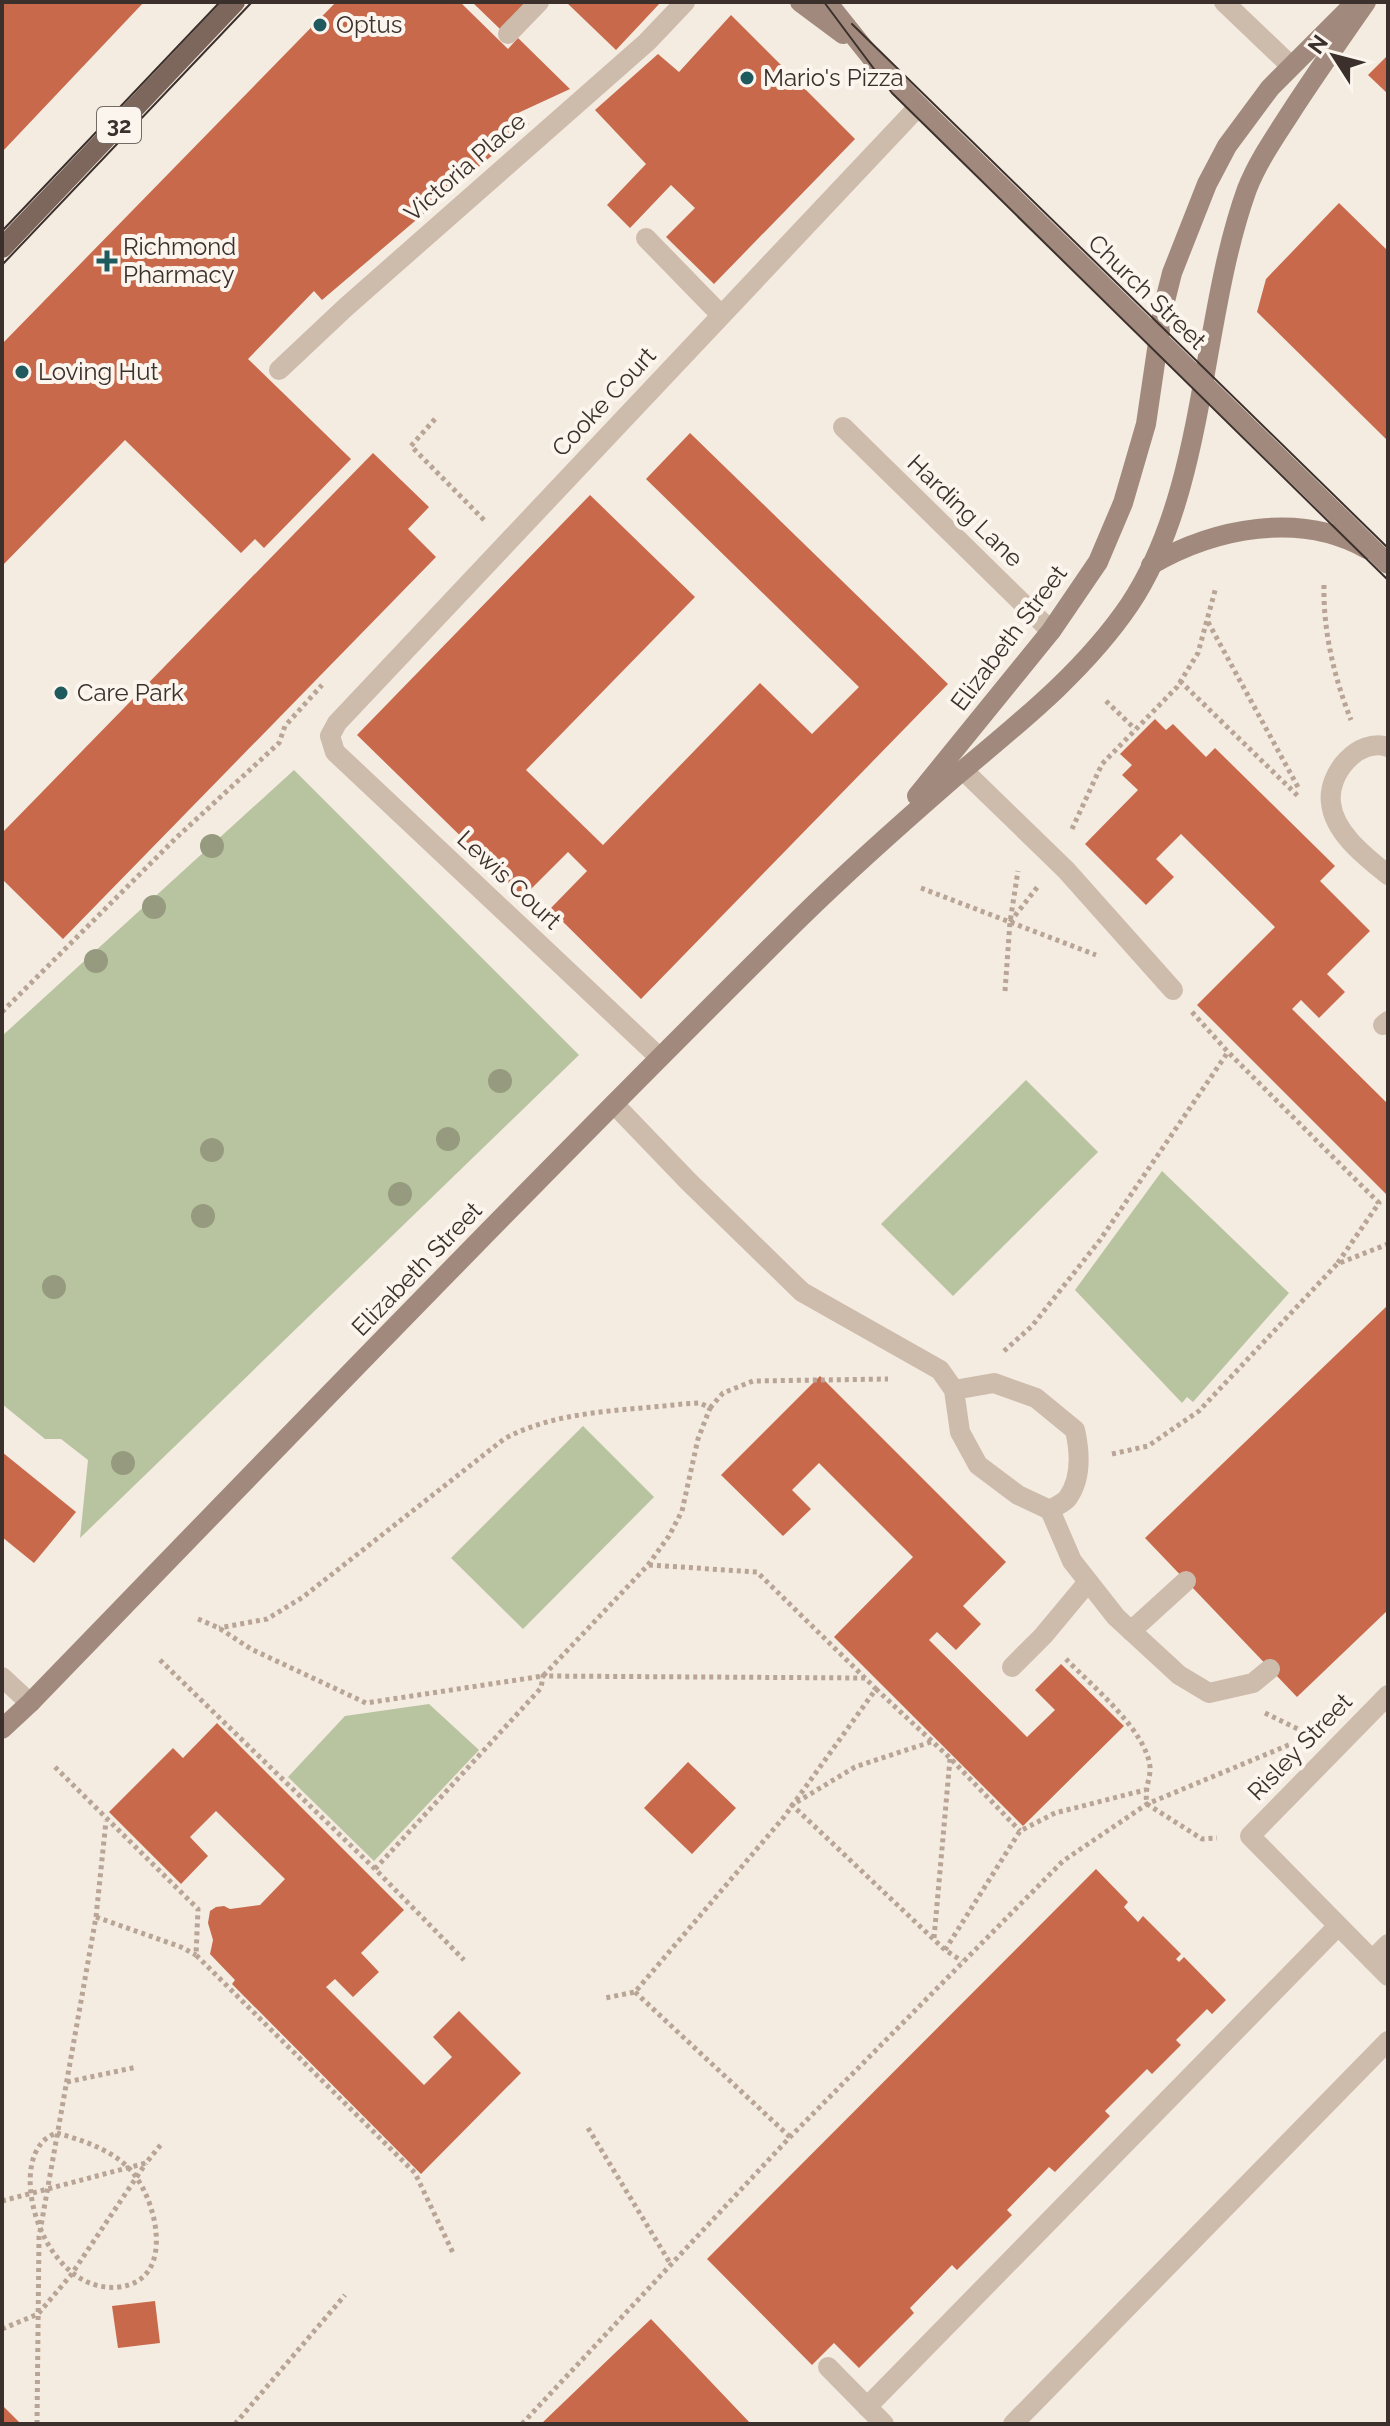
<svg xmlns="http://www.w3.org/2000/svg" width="1390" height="2426" font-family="Raleway,sans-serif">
  <rect width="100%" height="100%" fill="#f4ebe1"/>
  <g fill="#b8c4a0">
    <path d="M294,770L579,1055L80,1538L88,1460L61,1439H45L2,1404V1036Z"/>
    <path d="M1026,1080L1098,1152L953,1296L881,1224Z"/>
    <path d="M1162,1171L1289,1293L1193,1402L1187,1397L1182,1403L1075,1290Z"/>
    <path d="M583,1426L654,1497L523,1629L451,1558Z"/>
    <path d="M429,1704L479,1750L374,1861L288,1777L345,1716Z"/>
  </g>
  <g fill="#c8694b">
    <path d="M2,2H144L2,152Z"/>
    <path d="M336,2H460L508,49L518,38L570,89L518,113L529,124L322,300L314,291L248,359L351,459L264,548L255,539L241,553L125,440L2,566V344Z"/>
    <path d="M472,2H527L500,29Z"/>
    <path d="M566,2H661L616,50Z"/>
    <path d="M731,15L855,139L714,284L666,237L695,208L671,185L630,228L607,205L646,164L595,110L658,54L679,72Z"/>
    <path d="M1388,55V94L1368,75Z"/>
    <path d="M1339,203L1388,251V441L1257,312L1266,279Z"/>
    <path d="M690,433L948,684L641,999L550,909L587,871L568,852L523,897L357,735L590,495L695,597L526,770L603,845L760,683L812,734L859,687L646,479Z"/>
    <path d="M373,453L429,507L408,529L436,557L63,939L2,879V833Z"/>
    <path d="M1155,719L1166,730L1173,724L1206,757L1215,748L1335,866L1320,881L1370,931L1327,974L1345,992L1319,1018L1301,1000L1292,1009L1388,1104V1196L1197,1005L1275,927L1181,834L1156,859L1174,877L1146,905L1085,844L1138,790L1122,775L1132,765L1120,754Z"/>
    <path d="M1388,1305V1610L1297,1697L1145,1538Z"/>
    <path d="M820,1376L1006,1562L963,1606L981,1624L956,1650L937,1632L929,1640L1027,1737L1055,1710L1035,1690L1061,1664L1124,1726L1023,1826L834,1637L913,1557L819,1463L792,1490L811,1509L783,1536L721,1475Z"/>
    <path d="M2,1452L76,1512L34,1563L2,1537Z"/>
    <path d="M217,1723L404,1910L361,1953L379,1972L353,1997L335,1979L326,1987L424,2085L452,2057L433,2037L459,2011L521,2073L421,2174L232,1984L235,1980L210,1954L213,1940L208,1923L210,1911L216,1907L224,1906L230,1909L260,1905L285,1879L216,1811L190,1837L208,1856L181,1884L109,1812L173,1748L183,1758Z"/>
    <path d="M688,1762L736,1808L692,1854L644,1808Z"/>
    <path d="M1096,1869L1128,1902L1124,1907L1138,1922L1143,1916L1181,1954L1176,1959L1179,1962L1184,1957L1226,2000L1212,2014L1207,2009L1176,2040L1181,2045L1152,2074L1147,2069L1105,2111L1110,2116L1055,2172L1049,2167L1007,2210L1012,2215L957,2270L952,2265L910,2308L914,2313L859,2368L834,2343L812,2365L707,2259Z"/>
    <path d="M155,2301L160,2343L118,2348L112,2306Z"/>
    <path d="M651,2319L751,2424H541L615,2353Z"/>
    <path d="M2,2405L21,2424H2Z"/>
  </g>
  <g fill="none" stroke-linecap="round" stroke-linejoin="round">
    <g stroke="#b9a596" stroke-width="5" stroke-dasharray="4 4" stroke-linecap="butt">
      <path d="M435,419L411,446L485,521"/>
      <path d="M1324,585C1323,631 1334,677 1351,720"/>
      <path d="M1208,622L1299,789"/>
      <path d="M1180,681L1300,798"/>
      <path d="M1106,701L1135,729"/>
      <path d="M1072,829L1102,764L1177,687L1198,653L1216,587"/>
      <path d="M921,888L1096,955"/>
      <path d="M1010,922L1039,885"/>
      <path d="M1005,991L1010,922L1018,871"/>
      <path d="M2,1012L176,838L279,743L285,726L322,685"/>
      <path d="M1192,1012L1228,1052L1379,1203L1337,1264"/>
      <path d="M1004,1351L1032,1326L1100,1240L1228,1052"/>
      <path d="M710,1408L723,1393L753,1381L888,1379"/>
      <path d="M1112,1454L1148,1446L1199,1411L1337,1264L1388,1244"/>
      <path d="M649,1565L757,1572L864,1677"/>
      <path d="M198,1619L219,1628L251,1649L366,1703L543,1676L648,1565L669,1536L682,1511L698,1439L710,1408L700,1403L683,1404C623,1411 557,1410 504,1439L303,1597L267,1619L219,1628"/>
      <path d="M1066,1659C1092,1686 1146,1730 1150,1767C1151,1778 1144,1788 1147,1804L1202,1839L1217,1838"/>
      <path d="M160,1660L375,1869L464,1960"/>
      <path d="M876,1689L950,1758L1020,1831"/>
      <path d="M1265,1713L1306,1733"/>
      <path d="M931,1742L855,1767L792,1805L945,1950L962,1961"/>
      <path d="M55,1767L198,1909L196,1955L415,2173L453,2253"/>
      <path d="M375,1869L541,1688L543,1676L865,1678L876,1689L784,1817L635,1992L605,1998"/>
      <path d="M96,1917L181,1947L196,1955"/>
      <path d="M934,1938L950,1759"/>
      <path d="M945,1950L1020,1831L1055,1813L1145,1790"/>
      <path d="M635,1992L790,2137"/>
      <path d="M67,2082L137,2067"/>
      <path d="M588,2128L670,2263"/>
      <path d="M57,2133C85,2141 119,2152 136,2177C159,2209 173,2281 119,2287C40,2296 0,2150 57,2133Z"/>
      <path d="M2,2201L146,2163L163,2142"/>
      <path d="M2,2329L38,2314L71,2275L146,2163"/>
      <path d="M37,2424L39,2237L96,1917L106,1821"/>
      <path d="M235,2424L345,2295"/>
      <path d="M522,2424L790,2137L1063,1861L1147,1804L1291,1744"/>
    </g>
    <g stroke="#cdbbac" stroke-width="20">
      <path d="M1224,2L1291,66"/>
      <path d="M508,34L539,2"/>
      <path d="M646,238L721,315"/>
      <path d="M279,370L346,307L647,42L685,2"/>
      <path d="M843,427L1051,631"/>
      <path d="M1388,747C1358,737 1327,774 1331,803C1334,833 1366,857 1388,875"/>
      <path d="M963,770L1066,870L1173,990"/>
      <path d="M1383,1025L1388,1021"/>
      <path d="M614,1104L689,1182L802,1292L940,1370L954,1390L960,1432L978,1465L1018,1495L1050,1510C1055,1507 1063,1503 1067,1499C1082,1479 1080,1452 1075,1430L1036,1398L994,1383L954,1390"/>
      <path d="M1050,1510L1072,1561L1116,1617L1179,1675L1209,1693L1253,1683L1270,1669"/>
      <path d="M1131,1631L1186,1581"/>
      <path d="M1012,1667L1043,1636L1088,1582"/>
      <path d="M1372,1960L1388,1944"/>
      <path d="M828,2367L884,2424"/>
      <path d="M867,2407L1338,1926"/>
      <path d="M1013,2424L1388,2041"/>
    </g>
    <g stroke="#cdbbac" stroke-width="20">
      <path d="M659,1057L335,752L330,736L337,723L919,106"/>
      <path d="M2,1677L30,1703"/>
      <path d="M1388,1695L1250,1836L1388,1976"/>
    </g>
    <g stroke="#a18a7d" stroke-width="20">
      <path d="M800,2L843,34"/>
      <path d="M827,2L871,57L919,106L1388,564"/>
      <path d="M1151,565C1214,528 1300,511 1367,549"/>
      <path d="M917,796L1051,631L1098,562L1123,503L1146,424L1163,309L1172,273L1207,184L1227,146L1270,88L1352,6"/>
      <path d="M2,1729L30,1703C285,1440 539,1176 800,918C851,868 903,822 956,776C1018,724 1084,672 1130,604C1207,488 1200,319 1247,189C1258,161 1275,137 1291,112C1315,75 1341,38 1366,2"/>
    </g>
    <path stroke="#7d675c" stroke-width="20" d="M2,248L235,2"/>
    <g stroke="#3b302b" stroke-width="2">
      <path d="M824,2L892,93L1388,580"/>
      <path d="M852,24L1388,548"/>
      <path d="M2,231L220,2"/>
      <path d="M2,265L252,2"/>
    </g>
  </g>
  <g fill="#969b7f">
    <circle cx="212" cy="846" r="12"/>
    <circle cx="154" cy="907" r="12"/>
    <circle cx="96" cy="961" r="12"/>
    <circle cx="500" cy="1081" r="12"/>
    <circle cx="448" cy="1139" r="12"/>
    <circle cx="212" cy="1150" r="12"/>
    <circle cx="400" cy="1194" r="12"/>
    <circle cx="203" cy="1216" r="12"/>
    <circle cx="54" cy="1287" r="12"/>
    <circle cx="123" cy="1463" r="12"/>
  </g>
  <g fill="#1f5a5e" stroke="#fbf5ee" stroke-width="3">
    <circle cx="320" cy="25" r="8"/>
    <circle cx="747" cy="78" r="8"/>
    <path d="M103 249h8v8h8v8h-8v8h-8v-8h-8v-8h8z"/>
    <circle cx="22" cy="372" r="8"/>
    <circle cx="61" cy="693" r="8"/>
  </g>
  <g text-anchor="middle" stroke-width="8" stroke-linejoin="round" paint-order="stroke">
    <rect fill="#fbf5ee" stroke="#756b66" stroke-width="2" x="97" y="107" width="44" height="36" rx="6"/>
    <g font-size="22" font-weight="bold" fill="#3b302b">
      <text x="119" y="133">32</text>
    </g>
    <g font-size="24" fill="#3b302b" stroke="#fbf5ee" text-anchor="start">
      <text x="336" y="33">Optus</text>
      <text x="763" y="86">Mario's Pizza</text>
      <text x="123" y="255">Richmond<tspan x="123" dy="28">Pharmacy</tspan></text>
      <text x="38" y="380">Loving Hut</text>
      <text x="77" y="701">Care Park</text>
    </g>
    <g font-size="24" fill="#3b302b" stroke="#fbf5ee">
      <text transform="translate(465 167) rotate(-41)" y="8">Victoria Place</text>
      <text transform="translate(1147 292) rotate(44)" y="8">Church Street</text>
      <text transform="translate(604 402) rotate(-47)" y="8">Cooke Court</text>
      <text transform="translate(965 511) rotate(44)" y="8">Harding Lane</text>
      <text transform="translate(1009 638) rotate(-53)" y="8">Elizabeth Street</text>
      <text transform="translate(509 880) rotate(43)" y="8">Lewis Court</text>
      <text transform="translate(417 1269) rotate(-46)" y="8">Elizabeth Street</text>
      <text transform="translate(1300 1747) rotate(-46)" y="8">Risley Street</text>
    </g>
  </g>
  <rect width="1390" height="2426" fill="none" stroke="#3b302b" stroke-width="8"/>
  <g transform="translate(1334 56) rotate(306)" stroke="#fbf5ee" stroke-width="6" paint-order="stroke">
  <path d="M0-6L14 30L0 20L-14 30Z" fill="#3b302b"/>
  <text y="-12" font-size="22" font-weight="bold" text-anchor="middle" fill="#3b302b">N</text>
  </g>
</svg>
